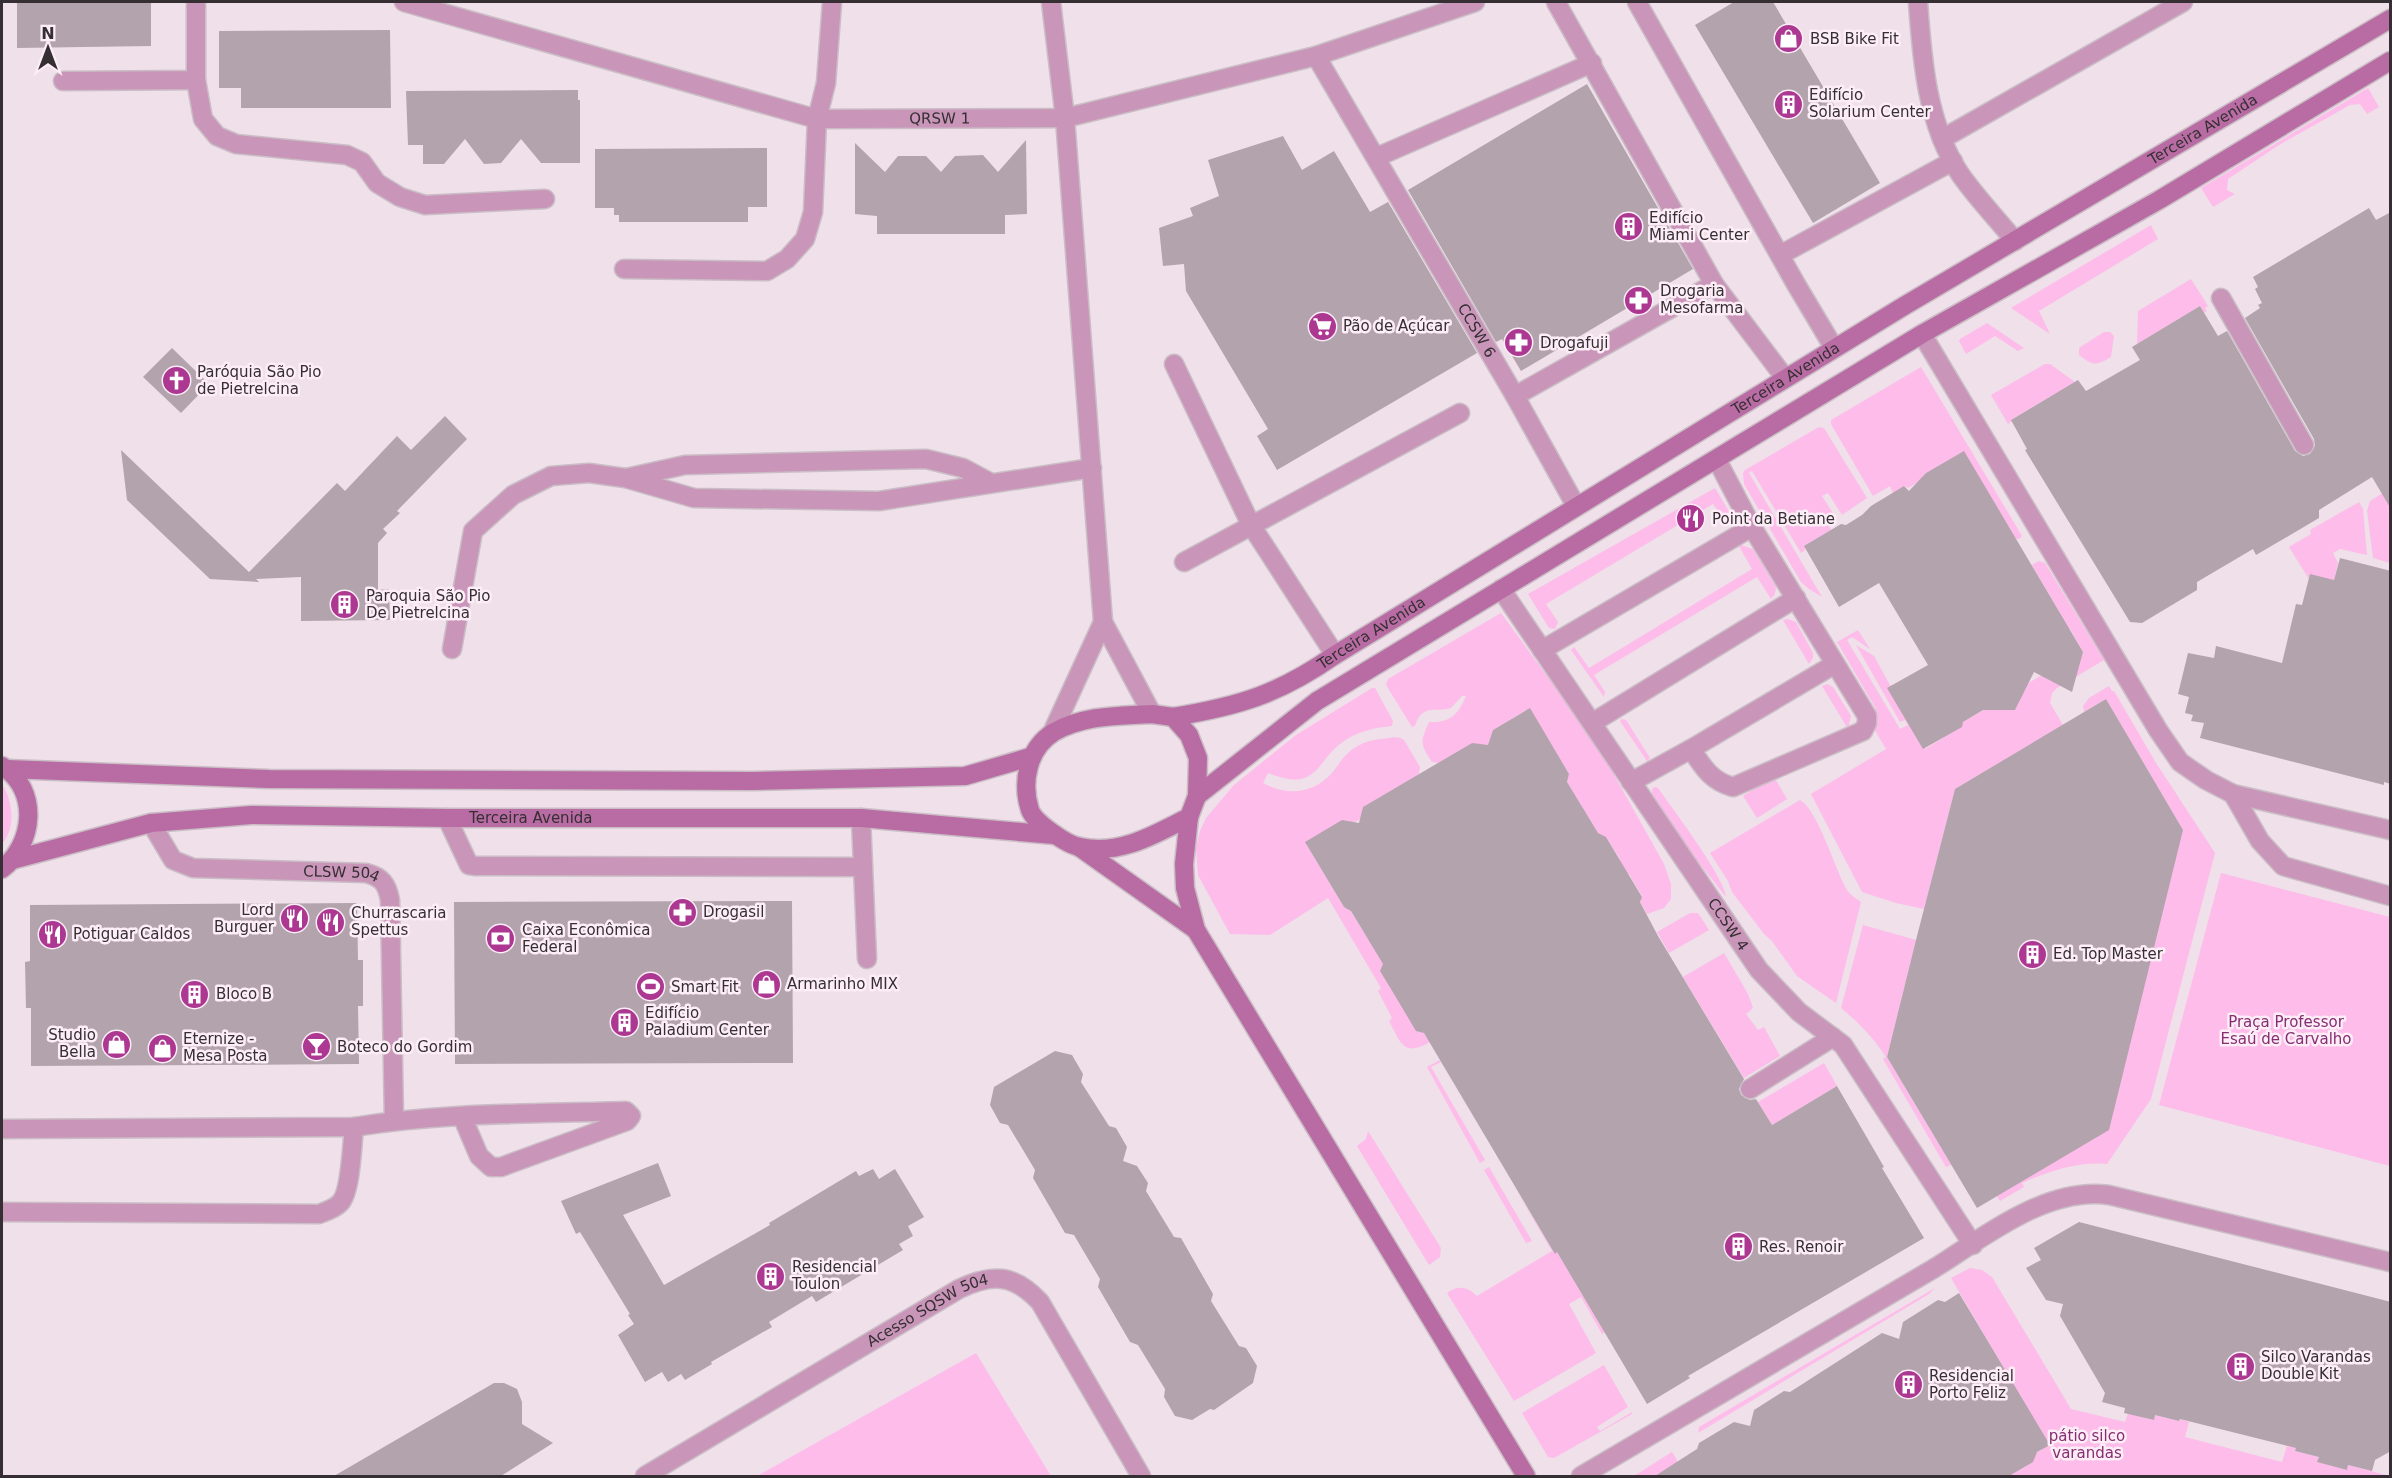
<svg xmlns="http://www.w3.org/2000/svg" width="2392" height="1478" font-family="'DejaVu Sans',sans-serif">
  <rect width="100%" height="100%" fill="#efe0ea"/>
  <g fill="#fdbce9">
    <path d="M2368,88L2379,107L2367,114L2360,104L2350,105L2279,145L2228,179L2227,190L2235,194L2213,207L2201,188Z"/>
    <path d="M2151,225L2158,239L2039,311L2050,334L2011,308Z"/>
    <path d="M2191,279L2208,306L2205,308L2207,311L2204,313L2200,306L2137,344L2138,311Z"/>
    <path d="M1987,323L2024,348L2018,351L1995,336L1966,354L1959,341L1960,339Z"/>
    <path d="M2104,332H2110L2114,336L2111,357C2096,366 2093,366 2079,355V348Z"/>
    <path d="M2045,364H2050L2075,382L2012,419V421L2008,424L1991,395Z"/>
    <path d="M1921,367L2022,536L2019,539H2016L1965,454L1961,453L1926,473L1924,479L1908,488L1905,486L1893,493L1890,486L1873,496L1831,424V420Z"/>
    <path d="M1819,427L1824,428L1867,498L1842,515L1828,493L1822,496L1836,518L1828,523L1831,530L1806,545L1805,550L1801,553L1752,471L1749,473L1822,597L1809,589L1801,582L1744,484L1743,473L1745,470Z"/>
    <path d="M2390,472V563L2373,558L2367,511L2370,501L2383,493Z"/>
    <path d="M1715,488L1733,518L1732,522L1726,523L1713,504L1546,604L1558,622L1555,629L1549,628L1528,594Z"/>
    <path d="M2359,502L2363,509L2367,555L2340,549L2333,553L2338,563L2334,580L2309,579L2289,547L2311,534L2310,530Z"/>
    <path d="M1741,545L1753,549L1776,587L1775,594L1771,599L1757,577L1594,675L1605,692L1604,697L1571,650L1574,647L1589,668L1752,569L1739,546Z"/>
    <path d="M2039,561L2045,563L2104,660L2057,688L2052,693L2050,703L2063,725L1955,789L1924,909L1896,903L1862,892L1811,794L1886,749L1866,715L1876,709L1837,642L1858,630L1870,649L1852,637L1847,640L1900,729L1908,725L1905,720L1900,722L1856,645L1874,656L1925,749L1961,727L1963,722L2042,675L2045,677L2082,656L2083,652L2070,629H2065L2058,618L2060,613L2032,565Z"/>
    <path d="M1501,613L1586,729L1608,764L1664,864L1671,884V899L1664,908L1647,914L1640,901L1642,896L1629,874L1624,876L1615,863L1620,859L1606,837H1600L1567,782L1569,774L1531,711L1527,710L1493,730L1492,734L1495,740L1479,750L1476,744L1472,743L1438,763L1432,762C1420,744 1420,742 1429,722C1450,723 1458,715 1466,696H1462L1451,708C1435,713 1422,703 1415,726L1412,727L1386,685L1388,679Z"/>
    <path d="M1788,619L1796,622L1813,653V658L1809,664L1783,620Z"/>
    <path d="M1827,684L1833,687L1851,716L1848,729L1822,686Z"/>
    <path d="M2109,686L2112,691H2114L2156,763L2215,853L2151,1099L2107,1164C2077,1161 2048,1172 2022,1183L2024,1187L2000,1201L1997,1196L2183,830L2106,699L2084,712L2083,706L2089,698Z"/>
    <path d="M1372,688H1375L1393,721L1392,726C1376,728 1362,730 1347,739C1314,759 1321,794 1268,773L1263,783C1286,796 1313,794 1331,774C1337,768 1341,759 1348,753C1358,744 1369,740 1382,739C1390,738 1397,735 1404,740L1420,767L1419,774L1397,791L1394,789L1363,807L1362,811L1365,817L1307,845L1344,907L1349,908L1384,965L1380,971L1430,1042C1404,1057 1401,1044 1389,1021L1392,1018L1378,991L1381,988L1328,898L1270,935L1230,934L1198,875L1196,848L1200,831L1206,818L1234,785L1296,735Z"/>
    <path d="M1621,719L1626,720L1650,758L1647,761L1620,721Z"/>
    <path d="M1774,777L1787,799L1757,818L1743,796Z"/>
    <path d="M2,784C13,802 16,827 2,844Z"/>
    <path d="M1655,787L1658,788C1672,808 1725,878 1726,897L1686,846L1652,793V789Z"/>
    <path d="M1800,800C1818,810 1835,870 1847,890C1850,895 1856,898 1861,902L1836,1003L1797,976L1772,941L1764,934L1732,892L1728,881L1710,853Z"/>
    <path d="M2221,873L2390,917V1166L2159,1105Z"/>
    <path d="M1690,913H1698L1709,930L1669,953L1657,932Z"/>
    <path d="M1863,925L1916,940L1887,1057L1951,1165L1946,1167L1883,1059L1886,1057C1873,1037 1859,1023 1841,1008Z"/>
    <path d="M1724,953L1748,994L1753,1008L1746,1014L1758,1030L1764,1027L1780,1056L1744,1078L1683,977Z"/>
    <path d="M1440,1060L1481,1131L1441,1062L1431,1067L1485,1160L1480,1163L1427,1067Z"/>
    <path d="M1824,1063L1837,1086L1772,1125L1758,1102Z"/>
    <path d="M1368,1131L1441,1248L1440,1257L1429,1265L1357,1146L1366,1139Z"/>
    <path d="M1489,1167L1493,1174L1532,1241L1526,1243L1484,1170Z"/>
    <path d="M1513,1185L1555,1253L1557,1252L1605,1332L1602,1334L1581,1297L1569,1304L1596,1353L1514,1401L1447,1293C1458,1285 1467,1286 1477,1296L1552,1251Z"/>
    <path d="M1970,1268L1982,1270L1992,1277L2071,1409L2125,1422L2128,1413L2153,1420L2155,1415L2179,1421L2180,1419L2189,1422L2185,1437L2282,1462L2287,1446L2296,1448L2295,1451L2319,1457L2318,1462L2347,1470L2348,1465L2390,1476H2009L2031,1463L2033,1455L2049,1445L1951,1278Z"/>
    <path d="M1935,1288L1929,1294L1698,1433L1699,1427Z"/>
    <path d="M976,1353L1051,1476H757Z"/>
    <path d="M1604,1365L1628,1407L1597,1427L1600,1431L1632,1412V1414L1554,1458L1548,1457L1522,1413Z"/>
    <path d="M1672,1452L1687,1476H1634Z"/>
  </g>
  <g fill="#b2a3ad">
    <path d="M17,2H151V46L17,48Z"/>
    <path d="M1734,2H1773L1880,183L1813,223L1695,25Z"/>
    <path d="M390,30L391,108H241V88H219V31Z"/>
    <path d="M1587,84L1693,269L1521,371L1502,339L1496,342L1408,190Z"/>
    <path d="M578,90V100H580V163H541L521,139L501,163L484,164L465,139L444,164H423V145H408L406,91Z"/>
    <path d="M1283,136L1302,170L1334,151L1370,212L1388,202L1477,353L1277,470L1257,436L1268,429L1186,291L1184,264L1163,266L1159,228L1193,216L1190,208L1219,196L1208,160Z"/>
    <path d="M1026,140L1027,214L1005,215V234H877V216L855,214V143L885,172L898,156H926L941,172L955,156L983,155L998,172Z"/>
    <path d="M767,148V207H748V222H619V215H614V208H595V149Z"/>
    <path d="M2369,208L2376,220L2391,212V509L2372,477L2319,510V518L2256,555L2253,549L2197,582V590L2142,623L2130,622L2025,450L2027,449L2011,420L2078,380L2086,391L2140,360L2132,347L2200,306L2218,336L2227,331L2295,451L2303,456L2310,454L2315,446L2314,439L2245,318L2260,308L2258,305L2262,303L2255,289L2258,287L2253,277Z"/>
    <path d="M172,348L209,384L181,413L143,377Z"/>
    <path d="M445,416L467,439L397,511L400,513L383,529L387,533L378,543V590L389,589L390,620L301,621V577L256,579L259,582L210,579L127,500L121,450L249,572L337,483L345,491L397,436L411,450Z"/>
    <path d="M1964,451L2083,652L2072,692L2034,672L2015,710H1983L1963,722L1962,727L1923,749L1887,688L1928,665L1879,583L1839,607L1804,546L1841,524L1846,525L1862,515L1871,506L1904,486L1909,491L1926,473Z"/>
    <path d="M2340,558L2391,571V784L2384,782V785L2200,738L2204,723L2191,721L2193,715L2185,713L2189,697L2178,694L2188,653L2214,658L2216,646L2282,663L2296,604L2302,605L2310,574L2334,580Z"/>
    <path d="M2106,699L2183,830L2109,1130L1977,1208L1887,1057L1916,940L1955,789Z"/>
    <path d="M1530,708L1569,774L1567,782L1598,833L1606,837L1642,897L1640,902L1658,936L1744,1079L1739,1089L1741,1095L1750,1100L1756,1099L1772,1125L1837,1086L1884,1167L1882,1168L1924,1238L1688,1376L1690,1378L1647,1404L1557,1252L1555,1254L1424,1033L1416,1031L1394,994L1380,971L1383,964L1351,911L1344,907L1305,842L1342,820L1359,823L1363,807L1472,743L1488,745L1493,730Z"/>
    <path d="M792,901L793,1063L455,1064L454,902Z"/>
    <path d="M357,903L358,960H363V1006H358L359,1064L31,1066V1008H26L25,962L30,961V905Z"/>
    <path d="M1055,1051L1072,1055L1083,1074L1081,1082L1109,1126L1116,1128L1127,1147L1123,1161L1137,1166L1148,1183L1146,1191L1174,1237L1181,1238L1213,1294L1211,1301L1239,1346L1246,1348L1257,1366L1253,1383L1214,1410L1210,1409L1192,1420L1175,1416L1164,1397L1165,1389L1138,1345L1130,1342L1098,1287L1100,1279L1074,1235L1065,1233L1033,1178L1035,1170L1008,1125L1000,1123L990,1105L994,1087Z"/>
    <path d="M658,1163L671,1196L623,1215L664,1285L770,1225L769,1223L856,1171L859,1176L873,1169L879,1179L895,1169L924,1217L908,1226L913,1236L899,1244L903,1250L816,1302L812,1296L769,1322L772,1327L711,1362L712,1364L685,1380L681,1374L668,1382L662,1372L645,1382L618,1335L634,1324L628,1315L630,1314L580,1232L576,1234L561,1201Z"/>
    <path d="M2079,1222L2391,1302V1451L2375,1460L2372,1471L2348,1465L2347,1470L2317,1462L2319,1457L2295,1451L2296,1448L2180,1419L2179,1421L2155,1415L2154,1420L2124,1413L2125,1408L2102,1402L2105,1393L2060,1316L2063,1304L2046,1300L2026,1268L2041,1260L2034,1248Z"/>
    <path d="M1959,1293L2050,1445L2037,1452L2033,1462L2009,1476H1655L1697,1449L1699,1443L1734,1422L1750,1426L1754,1410L1784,1391L1790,1392L1882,1333L1899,1339L1903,1322L1938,1300L1945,1302Z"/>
    <path d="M494,1383H504L517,1389L522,1402V1424L553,1443L501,1476H334Z"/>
  </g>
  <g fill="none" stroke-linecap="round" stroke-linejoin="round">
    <defs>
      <g id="lane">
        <path d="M1780,255L1953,161"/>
        <path d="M2221,298L2304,445"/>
        <path d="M1174,364L1251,525L1335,655"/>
        <path d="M626,478L685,465L926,459L963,468L991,483"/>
        <path d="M1184,562L1460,413"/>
        <path d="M452,649L473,531L513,495L551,476L589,473L625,478L694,498L879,501L1092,468"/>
        <path d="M1542,650L1752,527"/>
        <path d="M1592,723L1796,598"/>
        <path d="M1691,749C1703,767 1711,781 1733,787L1863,731L1867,723V716L1752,527L1717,460"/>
        <path d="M1631,782L1691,749L1835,664"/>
        <path d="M2233,794L2260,841L2283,866L2390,896"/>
        <path d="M447,818L469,865L476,866L863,867L861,818"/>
        <path d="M863,867L867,959"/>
        <path d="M1750,1089L1833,1037"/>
      </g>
      <g id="street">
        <path id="s1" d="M404,2L817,119L1065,118L1316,56L1475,2"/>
        <path d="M1051,2L1065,118L1103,622L1152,714"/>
        <path d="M1556,2L1714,284L1785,378"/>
        <path d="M1637,2L1797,286L1834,348"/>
        <path d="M1918,2C1922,60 1927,124 1960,174C1976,197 1997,219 2015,241"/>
        <path id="s2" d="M1316,56L1515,396L1576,506"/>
        <path d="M196,80L203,119L217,136L236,144L347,155L362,162L377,183L400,197L425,205L545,199"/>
        <path d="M63,81L196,80V2"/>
        <path d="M1942,139L2183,2"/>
        <path d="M1377,157L1592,63"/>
        <path d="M624,269L767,271L787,259L805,239L813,212L817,119L826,83L832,2"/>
        <path d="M1922,334L2158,730L2180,762L2206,780L2233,794L2390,830"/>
        <path d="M1515,396L1714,284"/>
        <path id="s3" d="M1501,589L1759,970L1799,1012L1843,1045L1973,1245"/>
        <path d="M1052,733L1103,622"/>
        <path id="s4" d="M151,823L173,860L193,868L366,873C382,877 387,884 390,900L394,1121"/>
        <path d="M2,1129L354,1127C444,1112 535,1114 626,1111L631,1116L627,1121L501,1167H491L479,1156L462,1116"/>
        <path d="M2,1212L319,1214C327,1211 334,1209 340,1203C351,1192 352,1144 354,1127"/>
        <path id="s5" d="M645,1476L959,1289C993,1273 1014,1274 1040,1302L1141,1476"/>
        <path d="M1581,1476L1933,1269C1983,1238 2046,1186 2109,1195L2390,1262"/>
      </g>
      <g id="secondary">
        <path d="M1152,714L1173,717L1189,735L1198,758L1197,796L1189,817C1156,834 1119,856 1080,847C1067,845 1034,822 1030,810C1021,782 1028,748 1054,732C1084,715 1118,716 1152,714Z"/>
        <path id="s6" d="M1173,717C1240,706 1279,694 1335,655L1904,306L2390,19"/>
        <path d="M7,769L269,779L753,781L965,776L1030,757"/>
        <path d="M1197,796L1317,701L1922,334L2159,200L2390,61"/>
        <path d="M1189,817L1184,864L1185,888L1196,930L1526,1476"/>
        <path d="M1079,847L1196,930"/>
        <path id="s7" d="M12,860L151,823L251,815L447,818H861L1054,835"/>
        <path d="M2,869C34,844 40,790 2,766"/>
      </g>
    </defs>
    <use href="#lane" stroke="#cabdc5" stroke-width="21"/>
    <use href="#street" stroke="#cabdc5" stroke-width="21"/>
    <use href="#secondary" stroke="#cabdc5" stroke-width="21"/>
    <use href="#lane" stroke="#c995b9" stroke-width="18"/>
    <use href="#street" stroke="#c995b9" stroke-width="18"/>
    <use href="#secondary" stroke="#b86ca3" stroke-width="18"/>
  </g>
  <defs>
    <symbol id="shop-disc" viewBox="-11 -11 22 22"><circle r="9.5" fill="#ac3892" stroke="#fdedf7"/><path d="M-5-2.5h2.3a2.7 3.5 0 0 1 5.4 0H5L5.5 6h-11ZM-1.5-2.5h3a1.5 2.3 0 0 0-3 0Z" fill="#fff"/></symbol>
    <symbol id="building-disc" viewBox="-11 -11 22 22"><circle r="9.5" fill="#ac3892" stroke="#fdedf7"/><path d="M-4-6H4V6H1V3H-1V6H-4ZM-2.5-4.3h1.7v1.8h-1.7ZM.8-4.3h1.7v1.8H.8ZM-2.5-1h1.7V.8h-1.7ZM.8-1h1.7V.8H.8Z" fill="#fff"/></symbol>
    <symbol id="pharmacy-disc" viewBox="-11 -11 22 22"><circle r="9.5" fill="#ac3892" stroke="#fdedf7"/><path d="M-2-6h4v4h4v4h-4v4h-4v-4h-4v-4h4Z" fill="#fff"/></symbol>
    <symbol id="supermarket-disc" viewBox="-11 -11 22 22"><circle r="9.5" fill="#ac3892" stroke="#fdedf7"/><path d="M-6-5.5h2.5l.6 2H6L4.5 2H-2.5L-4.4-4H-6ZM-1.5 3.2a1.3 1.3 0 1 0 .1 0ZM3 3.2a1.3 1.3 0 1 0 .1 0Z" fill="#fff"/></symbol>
    <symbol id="church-disc" viewBox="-11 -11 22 22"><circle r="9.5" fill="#ac3892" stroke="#fdedf7"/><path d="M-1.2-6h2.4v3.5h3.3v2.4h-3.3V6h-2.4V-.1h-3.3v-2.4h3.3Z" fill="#fff"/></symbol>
    <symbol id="restaurant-disc" viewBox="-11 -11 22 22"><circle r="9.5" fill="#ac3892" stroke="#fdedf7"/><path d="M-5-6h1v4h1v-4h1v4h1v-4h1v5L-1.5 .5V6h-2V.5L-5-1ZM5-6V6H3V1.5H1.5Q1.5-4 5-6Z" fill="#fff"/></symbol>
    <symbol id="bank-disc" viewBox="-11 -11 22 22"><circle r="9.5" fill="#ac3892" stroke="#fdedf7"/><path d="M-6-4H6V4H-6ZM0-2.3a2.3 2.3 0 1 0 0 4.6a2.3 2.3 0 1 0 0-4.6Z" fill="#fff"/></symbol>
    <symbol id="stadium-disc" viewBox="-11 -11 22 22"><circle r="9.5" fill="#ac3892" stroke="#fdedf7"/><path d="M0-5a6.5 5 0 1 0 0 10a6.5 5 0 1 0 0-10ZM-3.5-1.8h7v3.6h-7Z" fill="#fff"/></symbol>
    <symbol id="bar-disc" viewBox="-11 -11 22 22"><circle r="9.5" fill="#ac3892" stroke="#fdedf7"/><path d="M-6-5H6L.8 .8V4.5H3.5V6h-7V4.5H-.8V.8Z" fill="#fff"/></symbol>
  </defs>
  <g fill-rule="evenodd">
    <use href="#shop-disc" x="1772" y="22" width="33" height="33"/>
    <use href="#building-disc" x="1772" y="88" width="33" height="33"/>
    <use href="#building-disc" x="1612" y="210" width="33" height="33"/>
    <use href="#pharmacy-disc" x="1622" y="284" width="33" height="33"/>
    <use href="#supermarket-disc" x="1306" y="310" width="33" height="33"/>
    <use href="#pharmacy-disc" x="1502" y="326" width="33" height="33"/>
    <use href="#church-disc" x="160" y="364" width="33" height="33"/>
    <use href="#restaurant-disc" x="1674" y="502" width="33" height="33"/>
    <use href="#building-disc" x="328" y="588" width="33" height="33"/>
    <use href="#pharmacy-disc" x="666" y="896" width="33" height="33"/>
    <use href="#restaurant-disc" x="278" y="902" width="33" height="33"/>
    <use href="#restaurant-disc" x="314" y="906" width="33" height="33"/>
    <use href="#restaurant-disc" x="36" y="918" width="33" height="33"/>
    <use href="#bank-disc" x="484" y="922" width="33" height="33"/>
    <use href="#building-disc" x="2016" y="938" width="33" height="33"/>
    <use href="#shop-disc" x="750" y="968" width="33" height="33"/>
    <use href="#stadium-disc" x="634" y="970" width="33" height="33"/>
    <use href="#building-disc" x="178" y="978" width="33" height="33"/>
    <use href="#building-disc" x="608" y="1006" width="33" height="33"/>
    <use href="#shop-disc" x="100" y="1028" width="33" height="33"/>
    <use href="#bar-disc" x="300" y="1030" width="33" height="33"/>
    <use href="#shop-disc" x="146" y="1032" width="33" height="33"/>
    <use href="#building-disc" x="1722" y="1230" width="33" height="33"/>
    <use href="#building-disc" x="754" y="1260" width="33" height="33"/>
    <use href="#building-disc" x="2224" y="1350" width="33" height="33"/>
    <use href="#building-disc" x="1892" y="1368" width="33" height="33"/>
  </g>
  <g text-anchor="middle" stroke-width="5" stroke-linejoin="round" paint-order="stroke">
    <g font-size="15" fill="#352f33" stroke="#fdedf7" text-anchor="start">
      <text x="1810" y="44">BSB Bike Fit</text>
      <text x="1809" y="100">Edifício<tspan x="1809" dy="17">Solarium Center</tspan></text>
      <text x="1649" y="223">Edifício<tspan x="1649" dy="17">Miami Center</tspan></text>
      <text x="1660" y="296">Drogaria<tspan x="1660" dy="17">Mesofarma</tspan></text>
      <text x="1343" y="331">Pão de Açúcar</text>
      <text x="1540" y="348">Drogafuji</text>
      <text x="197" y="377">Paróquia São Pio<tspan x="197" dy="17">de Pietrelcina</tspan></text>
      <text x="1712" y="524">Point da Betiane</text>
      <text x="366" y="601">Paroquia São Pio<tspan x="366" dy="17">De Pietrelcina</tspan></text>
      <text x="274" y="915" text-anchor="end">Lord<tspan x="274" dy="17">Burguer</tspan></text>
      <text x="703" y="917">Drogasil</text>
      <text x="351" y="918">Churrascaria<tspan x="351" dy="17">Spettus</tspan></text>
      <text x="522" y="935">Caixa Econômica<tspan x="522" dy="17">Federal</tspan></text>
      <text x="73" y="939">Potiguar Caldos</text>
      <text x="2053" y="959">Ed. Top Master</text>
      <text x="787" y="989">Armarinho MIX</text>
      <text x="671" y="992">Smart Fit</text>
      <text x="216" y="999">Bloco B</text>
      <text x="645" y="1018">Edifício<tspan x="645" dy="17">Paladium Center</tspan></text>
      <text x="96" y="1040" text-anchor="end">Studio<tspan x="96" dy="17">Bella</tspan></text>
      <text x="183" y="1044">Eternize -<tspan x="183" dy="17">Mesa Posta</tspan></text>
      <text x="337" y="1052">Boteco do Gordim</text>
      <text x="1759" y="1252">Res. Renoir</text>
      <text x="792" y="1272">Residencial<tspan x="792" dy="17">Toulon</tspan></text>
      <text x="2261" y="1362">Silco Varandas<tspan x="2261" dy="17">Double Kit</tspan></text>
      <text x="1929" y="1381">Residencial<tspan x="1929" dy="17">Porto Feliz</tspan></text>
    </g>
    <g font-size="15" fill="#352f33" stroke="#fdedf7">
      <text dy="5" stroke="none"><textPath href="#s1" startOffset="552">QRSW 1</textPath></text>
      <text dy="5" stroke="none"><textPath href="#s6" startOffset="1190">Terceira Avenida</textPath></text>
      <text dy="5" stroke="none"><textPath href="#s2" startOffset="318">CCSW 6</textPath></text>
      <text dy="5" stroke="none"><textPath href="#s6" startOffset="704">Terceira Avenida</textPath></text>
      <text dy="5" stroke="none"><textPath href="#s6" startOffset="218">Terceira Avenida</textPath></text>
      <text dy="5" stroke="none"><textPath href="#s7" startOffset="524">Terceira Avenida</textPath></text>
      <text dy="5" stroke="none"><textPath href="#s4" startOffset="213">CLSW 504</textPath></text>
      <text dy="5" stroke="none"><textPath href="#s3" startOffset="405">CCSW 4</textPath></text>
      <text dy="5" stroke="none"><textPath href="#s5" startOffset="328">Acesso SQSW 504</textPath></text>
    </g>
    <g font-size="15" fill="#862e72" stroke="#fdedf7">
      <text x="2286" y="1027">Praça Professor<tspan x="2286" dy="17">Esaú de Carvalho</tspan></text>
      <text x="2087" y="1441">pátio silco<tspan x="2087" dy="17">varandas</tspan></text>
    </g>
  </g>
  <rect width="2392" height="1478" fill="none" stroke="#352f33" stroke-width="6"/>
  <g transform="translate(48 48)" stroke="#fdedf7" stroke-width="4.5" paint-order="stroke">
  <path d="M0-4.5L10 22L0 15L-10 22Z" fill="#352f33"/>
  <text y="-9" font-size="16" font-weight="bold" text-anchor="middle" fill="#352f33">N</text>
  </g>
</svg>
